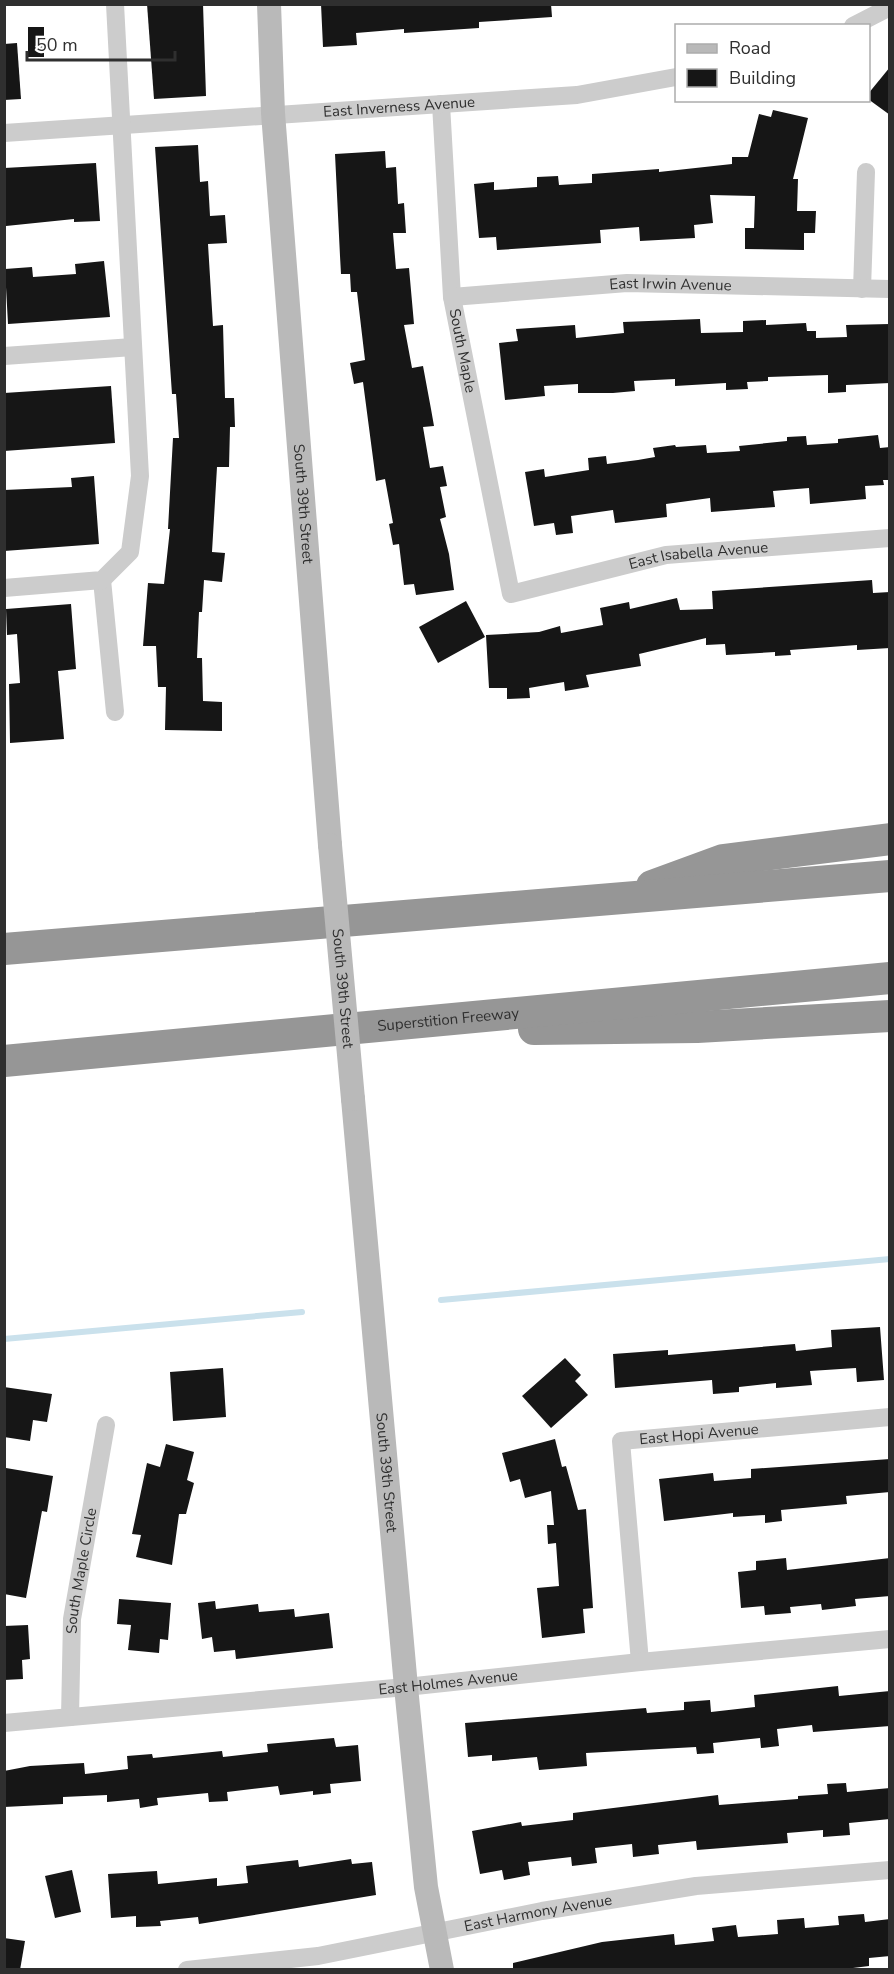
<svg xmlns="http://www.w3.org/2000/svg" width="894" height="1974" font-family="'Nunito Sans',sans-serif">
  <rect width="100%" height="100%" fill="#fff"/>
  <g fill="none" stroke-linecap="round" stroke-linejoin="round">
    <g stroke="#cae1ec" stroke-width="6">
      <path d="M441,1300L890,1259"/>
      <path d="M4,1339L302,1312"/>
    </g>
  </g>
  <g fill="#161616">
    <path d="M147,4H203L206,96L154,99Z"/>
    <path d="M321,4H551L552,17L479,22V28L404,33V29L356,33L357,45L323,47Z"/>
    <rect x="28" y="27" width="16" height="30"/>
    <path d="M17,43L21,99L4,100V44Z"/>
    <path d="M890,67V115L868,99V94Z"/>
    <path d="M773,110L808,118L793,179H798L797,211H816L815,233H804V250L745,249V228H754L755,196L710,195L713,223L694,225L695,238L640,241L639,227L600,230L601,243L497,250L496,237L479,238L474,184L494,182V190L537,187V177L558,176L559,185L592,183V174L659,169V172L732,164V157H748L759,114L771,117Z"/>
    <path d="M198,145L200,182L208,181L210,216L225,215L227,243L208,244L213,326L223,325L225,398H234L235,427H230L229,467H217L212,552L225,553L222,582L204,580L202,612H199L197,658H202L203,701L222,702V731L165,730L166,687H158L156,646H143L148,583L164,584L170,529H168L173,438H179L176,394H172L155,147Z"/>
    <path d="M385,151L386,168L396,167L398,204L404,203L406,233H393L396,269L409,268L414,324L404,325L412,368L423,366L431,409L434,426L423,427L430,468L443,466L447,486L440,487L446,517L440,519L449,554L454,590L416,595L414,584L404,585L399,544L393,545L389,524L393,523L385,479L376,481L363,382L354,384L350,363L365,360L357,292H351L350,274H341L340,256L335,154Z"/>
    <path d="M96,163L100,221L74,222V219L6,226L4,168Z"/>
    <path d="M104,261L110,317L8,324L5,269L32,267L33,277L76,274L75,264Z"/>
    <path d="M700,319L701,333L743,332V321L766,320V325L806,323L807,331H816V338L847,337L846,325L890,324V383L846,385V392L828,393V375L768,377V381L747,382L748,389L726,390V383L675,386V379L634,381L635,391L613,393H578V384L544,386L545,396L505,400L499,343L518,341L516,329L575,325L576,338L624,333L623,322Z"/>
    <path d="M111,386L115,443L4,451V393Z"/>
    <path d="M878,435L880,448L890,447V480H883L884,485L865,486L866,499L810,504L809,488L773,491L775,507L711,512L710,498L666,504L667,517L615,523L613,510L571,516L573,533L556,535L554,523L534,526L525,472L544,469L545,477L589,470L588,458L606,456L607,464L638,460L655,457L653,448L675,445L676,447L706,445L707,453L740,451L739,446L787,441V437L806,436L807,445L838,443V439Z"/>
    <path d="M94,476L99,544L4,551V490L72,487L71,478Z"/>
    <path d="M872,580L873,593L890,592V648L857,650V645L790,650L791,655L775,656V652L726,655L725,644L706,645V638L639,654L641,666L586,675L589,687L565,691L564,682L529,688L530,698L507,699V688H489L486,635L539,632L560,626L561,633L603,625L600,608L629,602L630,609L677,598L680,610L713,609L712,591Z"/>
    <path d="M466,601L485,637L438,663L419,627Z"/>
    <path d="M71,604L76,669L58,671L64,739L10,743L9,684L20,683L17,634L7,635L6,609Z"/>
    <path d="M880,1327L884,1380L857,1382L856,1368L810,1371L812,1385L776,1388V1383L739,1387V1392L713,1394L712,1380L615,1388L613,1354L668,1350V1355L795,1344L796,1351L832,1347L831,1330Z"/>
    <path d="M565,1358L581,1375L575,1381L588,1395L551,1428L522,1396Z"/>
    <path d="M223,1368L226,1417L173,1421L170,1372Z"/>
    <path d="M4,1387L52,1394L47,1422L33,1420L30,1441L4,1437Z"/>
    <path d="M555,1439L562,1467L566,1466L578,1510L586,1509L593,1608L583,1609L585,1633L542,1638L537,1588L559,1586L556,1543L548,1544L547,1525H554L551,1491L525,1498L520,1479L510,1482L502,1453Z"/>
    <path d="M166,1444L194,1452L187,1480L194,1483L186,1514H179L172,1565L136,1557L141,1535L132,1534L147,1463L160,1467Z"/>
    <path d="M890,1459V1492L846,1496L847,1504L781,1510L782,1521L765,1523V1515L733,1517V1513L664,1521L659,1479L713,1473L714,1481L751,1478V1469Z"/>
    <path d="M6,1468L53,1476L47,1512L42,1511L26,1598L4,1594Z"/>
    <path d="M786,1558L787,1570L890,1558V1596L855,1599L856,1606L822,1610L821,1604L790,1607L791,1613L765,1615L764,1606L741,1608L738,1572L756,1570V1561Z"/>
    <path d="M119,1599L171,1603L168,1640L160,1639L159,1653L128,1650L131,1625L117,1624Z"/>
    <path d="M215,1601L216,1609L258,1604L259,1612L294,1609L295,1617L329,1613L333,1648L236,1659L235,1650L214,1652L212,1637L202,1639L198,1603Z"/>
    <path d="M28,1625L30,1659L22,1660L23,1679L4,1680V1626Z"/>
    <path d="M838,1686L839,1696L890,1691V1726L813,1732L812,1725L777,1729L779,1746L761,1748L760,1738L713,1743L714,1753L697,1754L696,1747L586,1753L587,1766L539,1770L537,1757L492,1761V1755L468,1757L465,1723L646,1708L647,1713L684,1710V1702L710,1700L711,1712L755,1707L754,1695Z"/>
    <path d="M334,1738L336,1747L358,1745L361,1781L330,1784L331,1793L313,1795V1791L280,1795L278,1786L227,1792L228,1801L209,1802L208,1793L157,1798L158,1805L140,1808L139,1799L107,1802V1795L63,1797V1804L4,1807V1771L30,1766L84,1763L85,1774L128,1769L127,1756L152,1754L153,1758L222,1751L223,1757L268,1752L267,1744Z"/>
    <path d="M846,1783L847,1792L890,1788V1819L849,1823L850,1835L823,1837V1830L787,1833L788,1843L697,1850L696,1841L658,1845L659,1854L633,1857L632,1844L595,1848L597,1863L572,1866L571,1857L528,1862L530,1875L504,1880L502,1870L480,1874L472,1831L521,1822L522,1826L573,1820V1813L718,1795L719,1805L798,1799V1796L828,1794L827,1784Z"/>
    <path d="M351,1859L352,1864L372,1862L376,1895L199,1924L198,1917L160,1921L161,1926L136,1927V1916L111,1918L108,1874L157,1871L158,1884L217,1878V1886L248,1883L246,1866L298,1860L299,1867Z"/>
    <path d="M72,1870L81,1912L55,1918L45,1876Z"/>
    <path d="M864,1914L865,1922L890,1919V1956L869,1958V1966L837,1970H513V1963L602,1942L674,1934L675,1945L714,1941L712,1928L736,1925L738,1937L778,1934L777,1920L804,1918L805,1928L839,1925L838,1916Z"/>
    <path d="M4,1938L25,1941L20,1970H4Z"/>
  </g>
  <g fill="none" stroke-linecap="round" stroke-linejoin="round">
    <g stroke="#ccc" stroke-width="18">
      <path d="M853,26L890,7"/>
      <path id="s1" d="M441,104L452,297L511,594L666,555L890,538"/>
      <path id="s2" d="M4,133L577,95L676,77"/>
      <path d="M862,289L866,172"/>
      <path id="s3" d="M452,297L627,283L890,289"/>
      <path d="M4,356L133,347"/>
      <path d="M102,580L115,712"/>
      <path d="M4,588L102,580L130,552L140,476L115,4"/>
      <path id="s4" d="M640,1662L621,1441L890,1417"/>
      <path id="s5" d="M70,1717L72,1619L106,1425"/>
      <path id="s6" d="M4,1723L406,1687L640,1662L890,1639"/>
      <path id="s7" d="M187,1970L318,1956L542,1911L696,1886L890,1870"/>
    </g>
    <g stroke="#b9b9b9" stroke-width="24">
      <path id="s8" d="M269,4L273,113L330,845"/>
      <path id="s9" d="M353,1099L406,1687L426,1887L442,1970"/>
    </g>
    <g stroke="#969696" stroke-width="32">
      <path d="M652,886L723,860L890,839"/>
      <path d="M4,949L890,876"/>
      <path d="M534,1029L697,1027L890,1016"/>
      <path id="s10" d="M4,1061L890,978"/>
    </g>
    <path stroke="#b9b9b9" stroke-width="24" id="s11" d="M330,845L353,1099"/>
  </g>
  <g text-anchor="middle" stroke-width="6" stroke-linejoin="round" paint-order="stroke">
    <g font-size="15" fill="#2f2f2f" stroke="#fff">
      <text dy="5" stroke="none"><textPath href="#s2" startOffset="396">East Inverness Avenue</textPath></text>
      <text dy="5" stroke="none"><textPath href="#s3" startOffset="219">East Irwin Avenue</textPath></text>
      <text dy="5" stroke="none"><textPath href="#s1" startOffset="248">South Maple</textPath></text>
      <text dy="5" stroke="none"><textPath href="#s8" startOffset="501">South 39th Street</textPath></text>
      <text dy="5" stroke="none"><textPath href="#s1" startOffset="688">East Isabella Avenue</textPath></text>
      <text dy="5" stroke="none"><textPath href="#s11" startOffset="144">South 39th Street</textPath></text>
      <text dy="5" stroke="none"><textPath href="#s10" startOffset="446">Superstition Freeway</textPath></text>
      <text dy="5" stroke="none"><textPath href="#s4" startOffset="300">East Hopi Avenue</textPath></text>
      <text dy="5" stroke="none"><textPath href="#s9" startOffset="375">South 39th Street</textPath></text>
      <text dy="5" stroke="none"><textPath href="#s5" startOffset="147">South Maple Circle</textPath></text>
      <text dy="5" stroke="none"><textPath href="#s6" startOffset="446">East Holmes Avenue</textPath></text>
      <text dy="5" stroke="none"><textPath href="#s7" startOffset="356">East Harmony Avenue</textPath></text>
    </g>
  </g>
  <rect width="894" height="1974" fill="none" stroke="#2f2f2f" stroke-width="12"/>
  <rect x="675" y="24" width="195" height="78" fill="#ffffff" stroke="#acacac" stroke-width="1.5"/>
  <rect x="687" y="44" width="30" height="9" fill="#b9b9b9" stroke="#acacac" stroke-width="1.5"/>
  <text x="729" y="54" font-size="18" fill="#2f2f2f">Road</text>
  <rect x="687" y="69" width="30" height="18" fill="#161616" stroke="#acacac" stroke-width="1.5"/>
  <text x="729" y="84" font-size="18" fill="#2f2f2f">Building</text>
  <path d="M27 51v9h148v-9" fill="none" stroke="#2f2f2f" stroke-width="3"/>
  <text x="36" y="51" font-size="18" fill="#2f2f2f" stroke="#ffffff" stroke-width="4.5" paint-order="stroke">50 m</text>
</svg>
